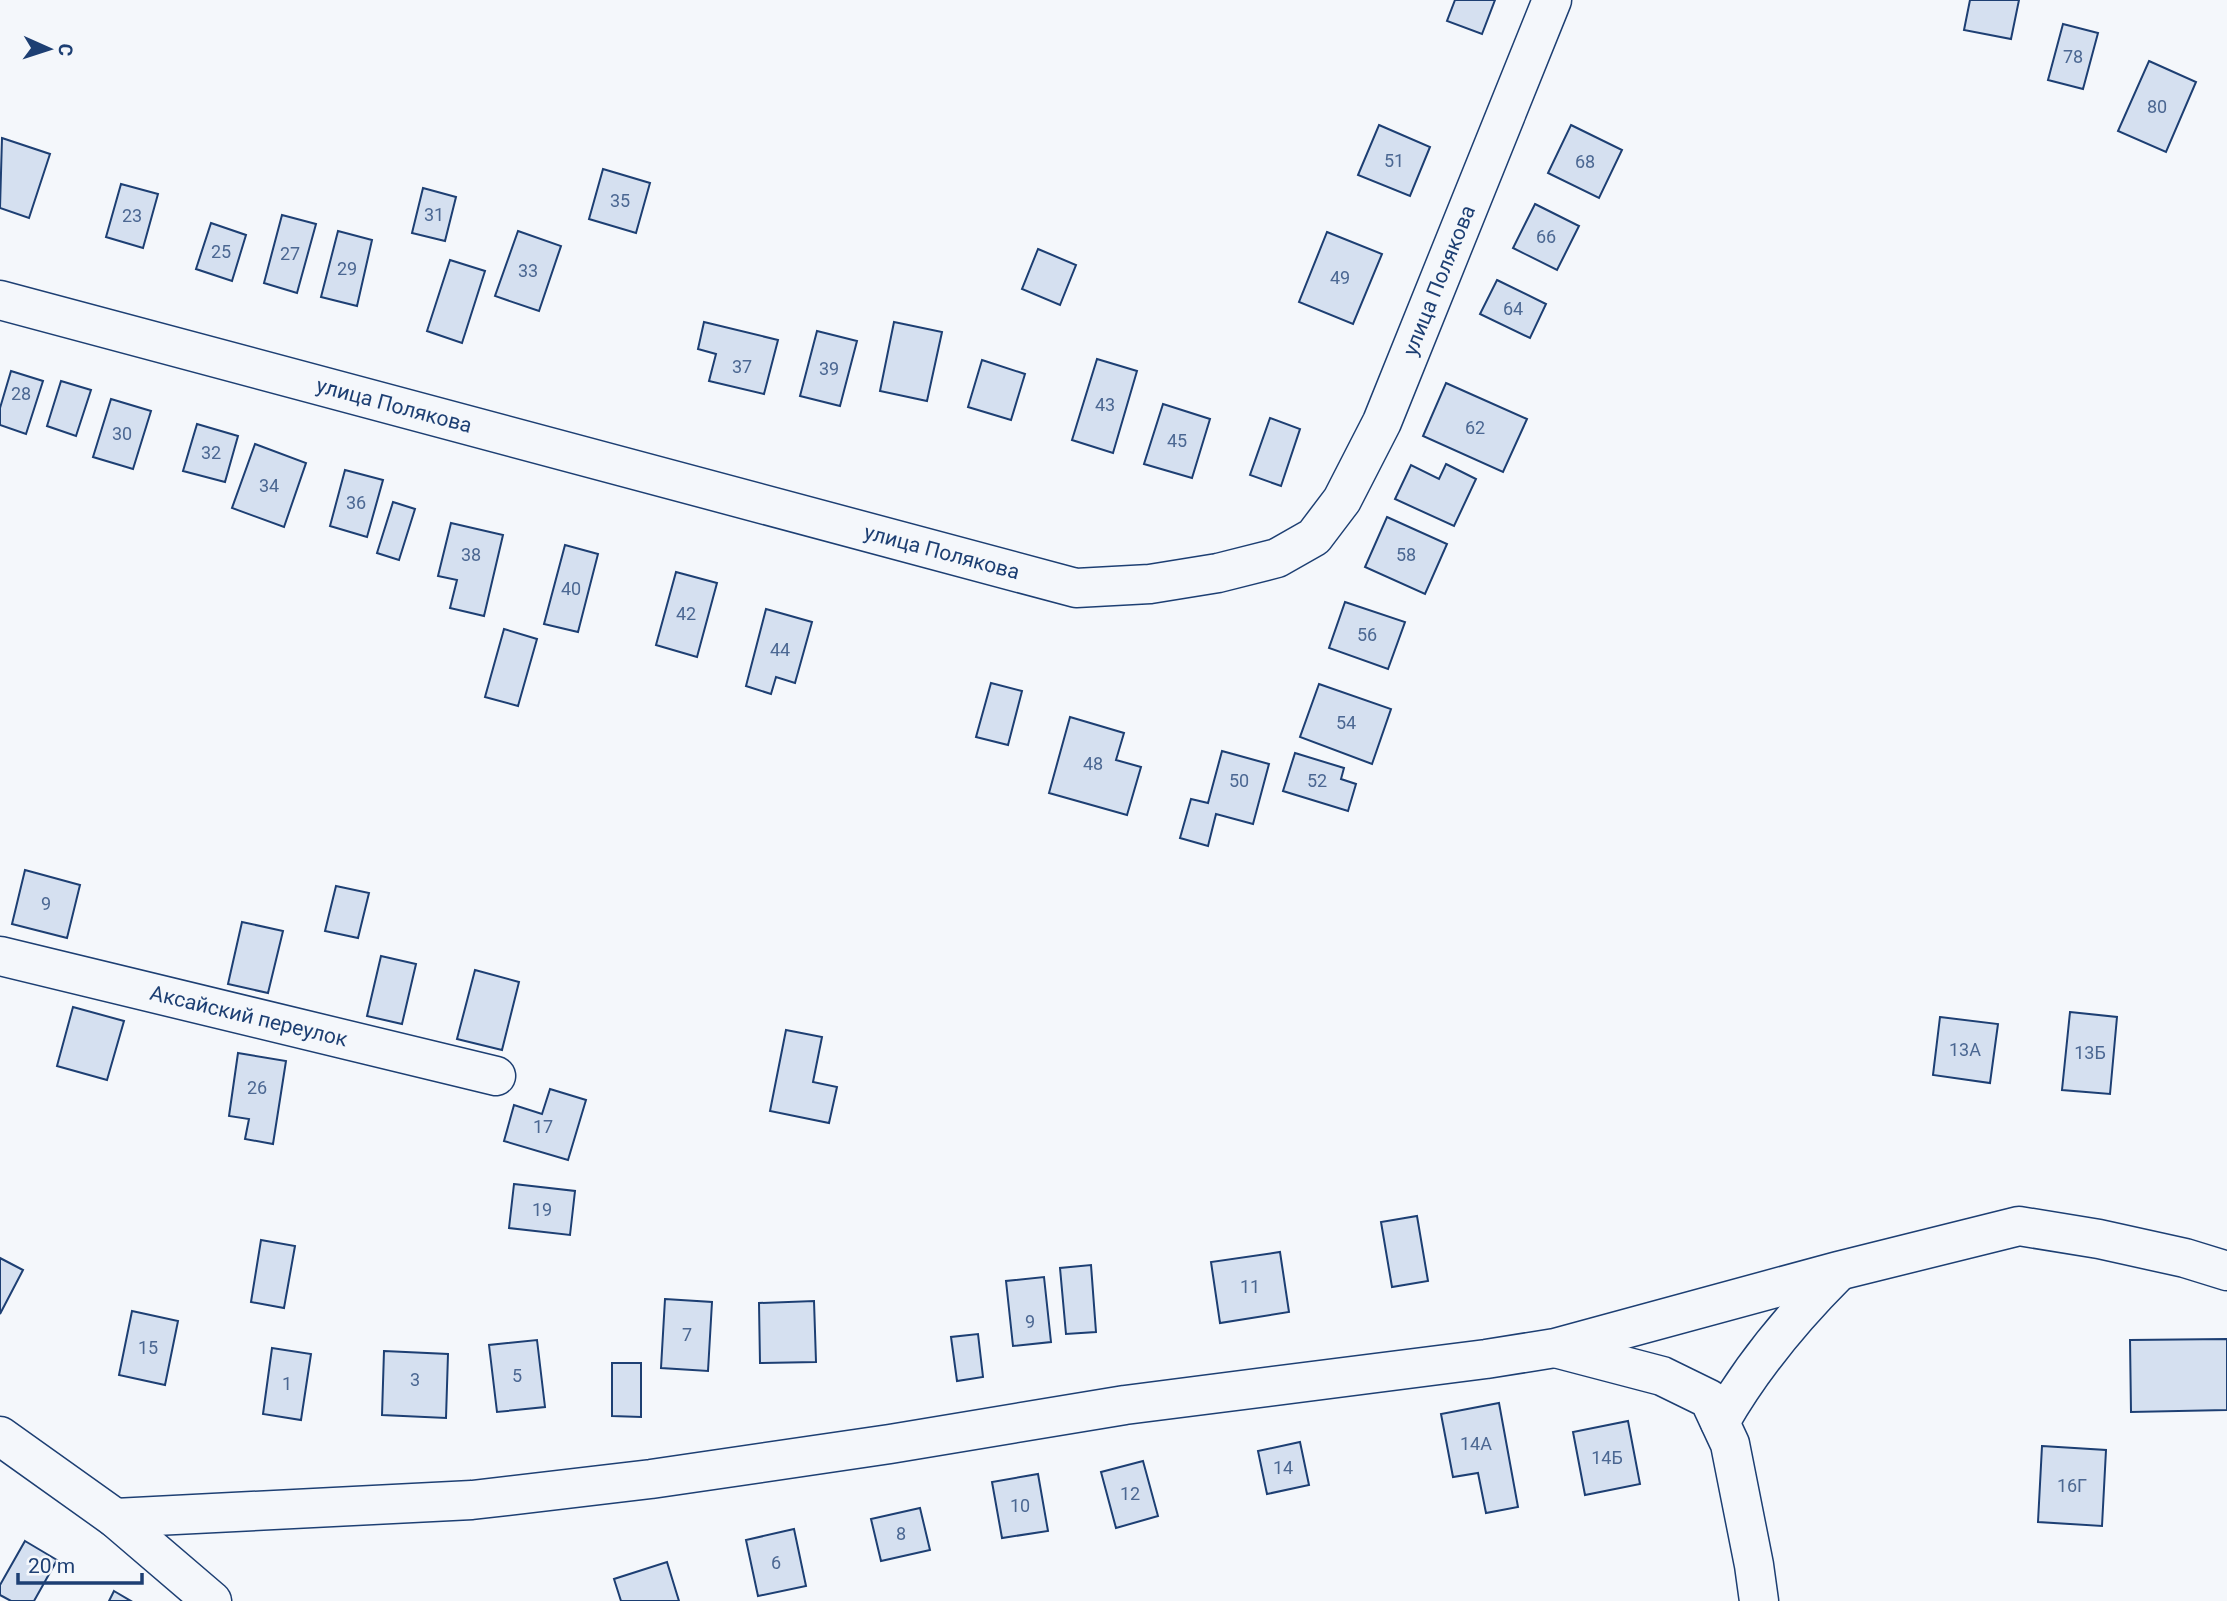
<svg xmlns="http://www.w3.org/2000/svg" width="2227" height="1601" font-family="Roboto,sans-serif">
  <rect width="100%" height="100%" fill="#f4f7fb"/>
  <g fill="#d5e0f0" stroke="#1d3f73" stroke-width="2">
    <path d="M1455,0H1495L1482,34L1447,21Z"/>
    <path d="M1970,0H2019L2011,39L1964,30Z"/>
    <path d="M2063,24L2098,33L2083,89L2048,80Z"/>
    <path d="M2149,61L2196,82L2166,152L2118,131Z"/>
    <path d="M1379,125L1430,147L1410,196L1358,175Z"/>
    <path d="M1571,125L1622,150L1599,198L1548,173Z"/>
    <path d="M2,138L50,154L29,218L0,208Z"/>
    <path d="M603,169L650,183L636,233L589,219Z"/>
    <path d="M121,184L158,194L143,248L106,237Z"/>
    <path d="M423,188L456,197L445,241L412,233Z"/>
    <path d="M1535,204L1579,226L1557,270L1513,248Z"/>
    <path d="M282,215L316,224L297,293L264,283Z"/>
    <path d="M211,223L246,235L232,281L196,269Z"/>
    <path d="M338,231L372,240L357,306L321,297Z"/>
    <path d="M518,231L561,246L539,311L495,296Z"/>
    <path d="M1327,232L1382,254L1353,324L1299,302Z"/>
    <path d="M1038,249L1076,265L1060,305L1022,289Z"/>
    <path d="M450,260L485,271L462,343L427,331Z"/>
    <path d="M1497,280L1546,304L1530,338L1480,314Z"/>
    <path d="M704,322L778,340L764,394L709,381L716,354L698,349Z"/>
    <path d="M894,322L942,332L927,401L880,391Z"/>
    <path d="M817,331L857,341L840,406L800,396Z"/>
    <path d="M1097,359L1137,371L1113,453L1072,440Z"/>
    <path d="M982,360L1025,374L1011,420L968,407Z"/>
    <path d="M11,371L43,381L26,434L0,425V408Z"/>
    <path d="M61,381L91,390L76,436L47,426Z"/>
    <path d="M1446,383L1527,419L1503,472L1423,436Z"/>
    <path d="M111,399L151,411L133,469L93,457Z"/>
    <path d="M1163,404L1210,419L1192,478L1144,464Z"/>
    <path d="M1270,418L1300,429L1281,486L1250,475Z"/>
    <path d="M197,424L238,436L225,482L183,471Z"/>
    <path d="M255,444L306,463L284,527L232,508Z"/>
    <path d="M1446,464L1476,479L1454,526L1395,499L1411,465L1439,479Z"/>
    <path d="M345,470L383,480L367,537L330,526Z"/>
    <path d="M393,502L415,509L399,560L377,553Z"/>
    <path d="M1387,517L1447,544L1425,594L1365,567Z"/>
    <path d="M451,523L503,535L484,616L450,608L457,580L438,576Z"/>
    <path d="M565,545L598,554L578,632L544,624Z"/>
    <path d="M676,572L717,583L697,657L656,645Z"/>
    <path d="M1345,602L1405,622L1388,669L1329,648Z"/>
    <path d="M766,609L812,622L795,683L776,677L771,694L746,686Z"/>
    <path d="M504,629L537,639L518,706L485,697Z"/>
    <path d="M991,683L1022,691L1008,745L976,737Z"/>
    <path d="M1319,684L1391,709L1372,764L1300,737Z"/>
    <path d="M1070,717L1124,733L1116,760L1141,767L1127,815L1049,793Z"/>
    <path d="M1222,751L1269,764L1253,824L1216,814L1208,846L1180,838L1191,799L1208,803Z"/>
    <path d="M1295,753L1344,768L1341,779L1356,784L1348,811L1283,791Z"/>
    <path d="M25,870L80,885L67,938L12,924Z"/>
    <path d="M336,886L369,893L358,938L325,931Z"/>
    <path d="M242,922L283,931L268,993L228,984Z"/>
    <path d="M381,956L416,964L402,1024L367,1016Z"/>
    <path d="M475,970L519,982L502,1050L457,1039Z"/>
    <path d="M73,1007L124,1021L107,1080L57,1066Z"/>
    <path d="M2070,1012L2117,1017L2110,1094L2062,1090Z"/>
    <path d="M1940,1017L1998,1024L1990,1083L1933,1075Z"/>
    <path d="M786,1030L822,1037L813,1082L837,1087L829,1123L770,1111Z"/>
    <path d="M238,1053L286,1061L273,1144L245,1139L249,1119L229,1116Z"/>
    <path d="M550,1089L586,1100L568,1160L504,1141L514,1105L542,1114Z"/>
    <path d="M514,1184L575,1191L570,1235L509,1228Z"/>
    <path d="M1417,1216L1428,1281L1392,1287L1381,1222Z"/>
    <path d="M261,1240L295,1246L284,1308L251,1302Z"/>
    <path d="M1280,1252L1289,1312L1220,1323L1211,1262Z"/>
    <path d="M0,1258L23,1270L0,1314Z"/>
    <path d="M1091,1265L1096,1332L1066,1334L1060,1268Z"/>
    <path d="M1044,1277L1051,1342L1013,1346L1006,1281Z"/>
    <path d="M665,1299L712,1302L708,1371L661,1368Z"/>
    <path d="M814,1301L816,1362L760,1363L759,1303Z"/>
    <path d="M132,1311L178,1321L165,1385L119,1375Z"/>
    <path d="M978,1334L983,1377L957,1381L951,1337Z"/>
    <path d="M2227,1339V1410L2131,1412L2130,1340Z"/>
    <path d="M537,1340L545,1407L497,1412L489,1345Z"/>
    <path d="M272,1348L311,1354L301,1420L263,1414Z"/>
    <path d="M384,1351L448,1354L446,1418L382,1415Z"/>
    <path d="M612,1363H641V1417L612,1416Z"/>
    <path d="M1499,1403L1518,1507L1486,1513L1478,1473L1453,1477L1441,1414Z"/>
    <path d="M1628,1421L1640,1484L1585,1495L1573,1432Z"/>
    <path d="M1300,1442L1309,1485L1267,1494L1258,1451Z"/>
    <path d="M2042,1446L2106,1450L2102,1526L2038,1522Z"/>
    <path d="M1143,1461L1158,1516L1116,1528L1101,1472Z"/>
    <path d="M1038,1474L1048,1531L1002,1538L992,1482Z"/>
    <path d="M920,1508L930,1550L881,1561L871,1519Z"/>
    <path d="M794,1529L806,1586L758,1596L746,1540Z"/>
    <path d="M25,1541L57,1560L34,1601H11L0,1595V1585Z"/>
    <path d="M667,1562L679,1601H621L614,1579Z"/>
    <path d="M114,1591L131,1601H109Z"/>
  </g>
  <g fill="none" stroke-linecap="round" stroke-linejoin="round">
    <defs>
      <g id="minor">
        <path id="s1" d="M0,300L1076,588L1150,584L1218,573L1277,558L1314,537L1342,500L1382,422L1552,0"/>
        <path id="s2" d="M0,956L496,1076"/>
        <path d="M1559,1349L1662,1376L1709,1399L1730,1444L1754,1565L1759,1601"/>
        <path d="M1720,1422C1752,1366 1792,1318 1837,1273"/>
        <path d="M0,1436L115,1518L212,1601"/>
        <path d="M115,1518L472,1500L651,1479L890,1444L1125,1405L1486,1359L1555,1348L1838,1271L2019,1226L2099,1239L2185,1258L2227,1271"/>
      </g>
    </defs>
    <use href="#minor" stroke="#1d3f73" stroke-width="41"/>
    <use href="#minor" stroke="#f4f7fb" stroke-width="38"/>
  </g>
  <g text-anchor="middle" stroke-width="5" stroke-linejoin="round" paint-order="stroke">
    <g font-size="18" fill="#4b6792">
      <text x="2073" y="63">78</text>
      <text x="2157" y="113">80</text>
      <text x="1394" y="167">51</text>
      <text x="1585" y="168">68</text>
      <text x="620" y="207">35</text>
      <text x="434" y="221">31</text>
      <text x="132" y="222">23</text>
      <text x="1546" y="243">66</text>
      <text x="221" y="258">25</text>
      <text x="290" y="260">27</text>
      <text x="347" y="275">29</text>
      <text x="528" y="277">33</text>
      <text x="1340" y="284">49</text>
      <text x="1513" y="315">64</text>
      <text x="742" y="373">37</text>
      <text x="829" y="375">39</text>
      <text x="21" y="400">28</text>
      <text x="1105" y="411">43</text>
      <text x="1475" y="434">62</text>
      <text x="122" y="440">30</text>
      <text x="1177" y="447">45</text>
      <text x="211" y="459">32</text>
      <text x="269" y="492">34</text>
      <text x="356" y="509">36</text>
      <text x="471" y="561">38</text>
      <text x="1406" y="561">58</text>
      <text x="571" y="595">40</text>
      <text x="686" y="620">42</text>
      <text x="1367" y="641">56</text>
      <text x="780" y="656">44</text>
      <text x="1346" y="729">54</text>
      <text x="1093" y="770">48</text>
      <text x="1239" y="787">50</text>
      <text x="1317" y="787">52</text>
      <text x="46" y="910">9</text>
      <text x="1965" y="1056">13А</text>
      <text x="2090" y="1059">13Б</text>
      <text x="257" y="1094">26</text>
      <text x="543" y="1133">17</text>
      <text x="542" y="1216">19</text>
      <text x="1250" y="1293">11</text>
      <text x="1030" y="1328">9</text>
      <text x="687" y="1341">7</text>
      <text x="148" y="1354">15</text>
      <text x="517" y="1382">5</text>
      <text x="415" y="1386">3</text>
      <text x="287" y="1390">1</text>
      <text x="1476" y="1450">14А</text>
      <text x="1607" y="1464">14Б</text>
      <text x="1283" y="1474">14</text>
      <text x="2072" y="1492">16Г</text>
      <text x="1130" y="1500">12</text>
      <text x="1020" y="1512">10</text>
      <text x="901" y="1540">8</text>
      <text x="776" y="1569">6</text>
    </g>
    <g font-size="21" fill="#1d3f73" stroke="#f4f7fb">
      <text dy="7" stroke="none"><textPath href="#s1" startOffset="1647">улица Полякова</textPath></text>
      <text dy="7" stroke="none"><textPath href="#s1" startOffset="408">улица Полякова</textPath></text>
      <text dy="7" stroke="none"><textPath href="#s1" startOffset="975">улица Полякова</textPath></text>
      <text dy="7" stroke="none"><textPath href="#s2" startOffset="256">Аксайский переулок</textPath></text>
    </g>
  </g>
  <g transform="translate(49 49) rotate(93)" stroke="#f4f7fb" stroke-width="5" paint-order="stroke">
  <path d="M0-5L12 26L0 18L-12 26Z" fill="#1d3f73"/>
  <text y="-10" font-size="19" font-weight="bold" text-anchor="middle" fill="#1d3f73">С</text>
  </g>
  <path d="M18 1573v10h124v-10" fill="none" stroke="#1d3f73" stroke-width="3.5"/>
  <text x="28" y="1573" font-size="21" fill="#1d3f73" stroke="#f4f7fb" stroke-width="5" paint-order="stroke">20 m</text>
</svg>
